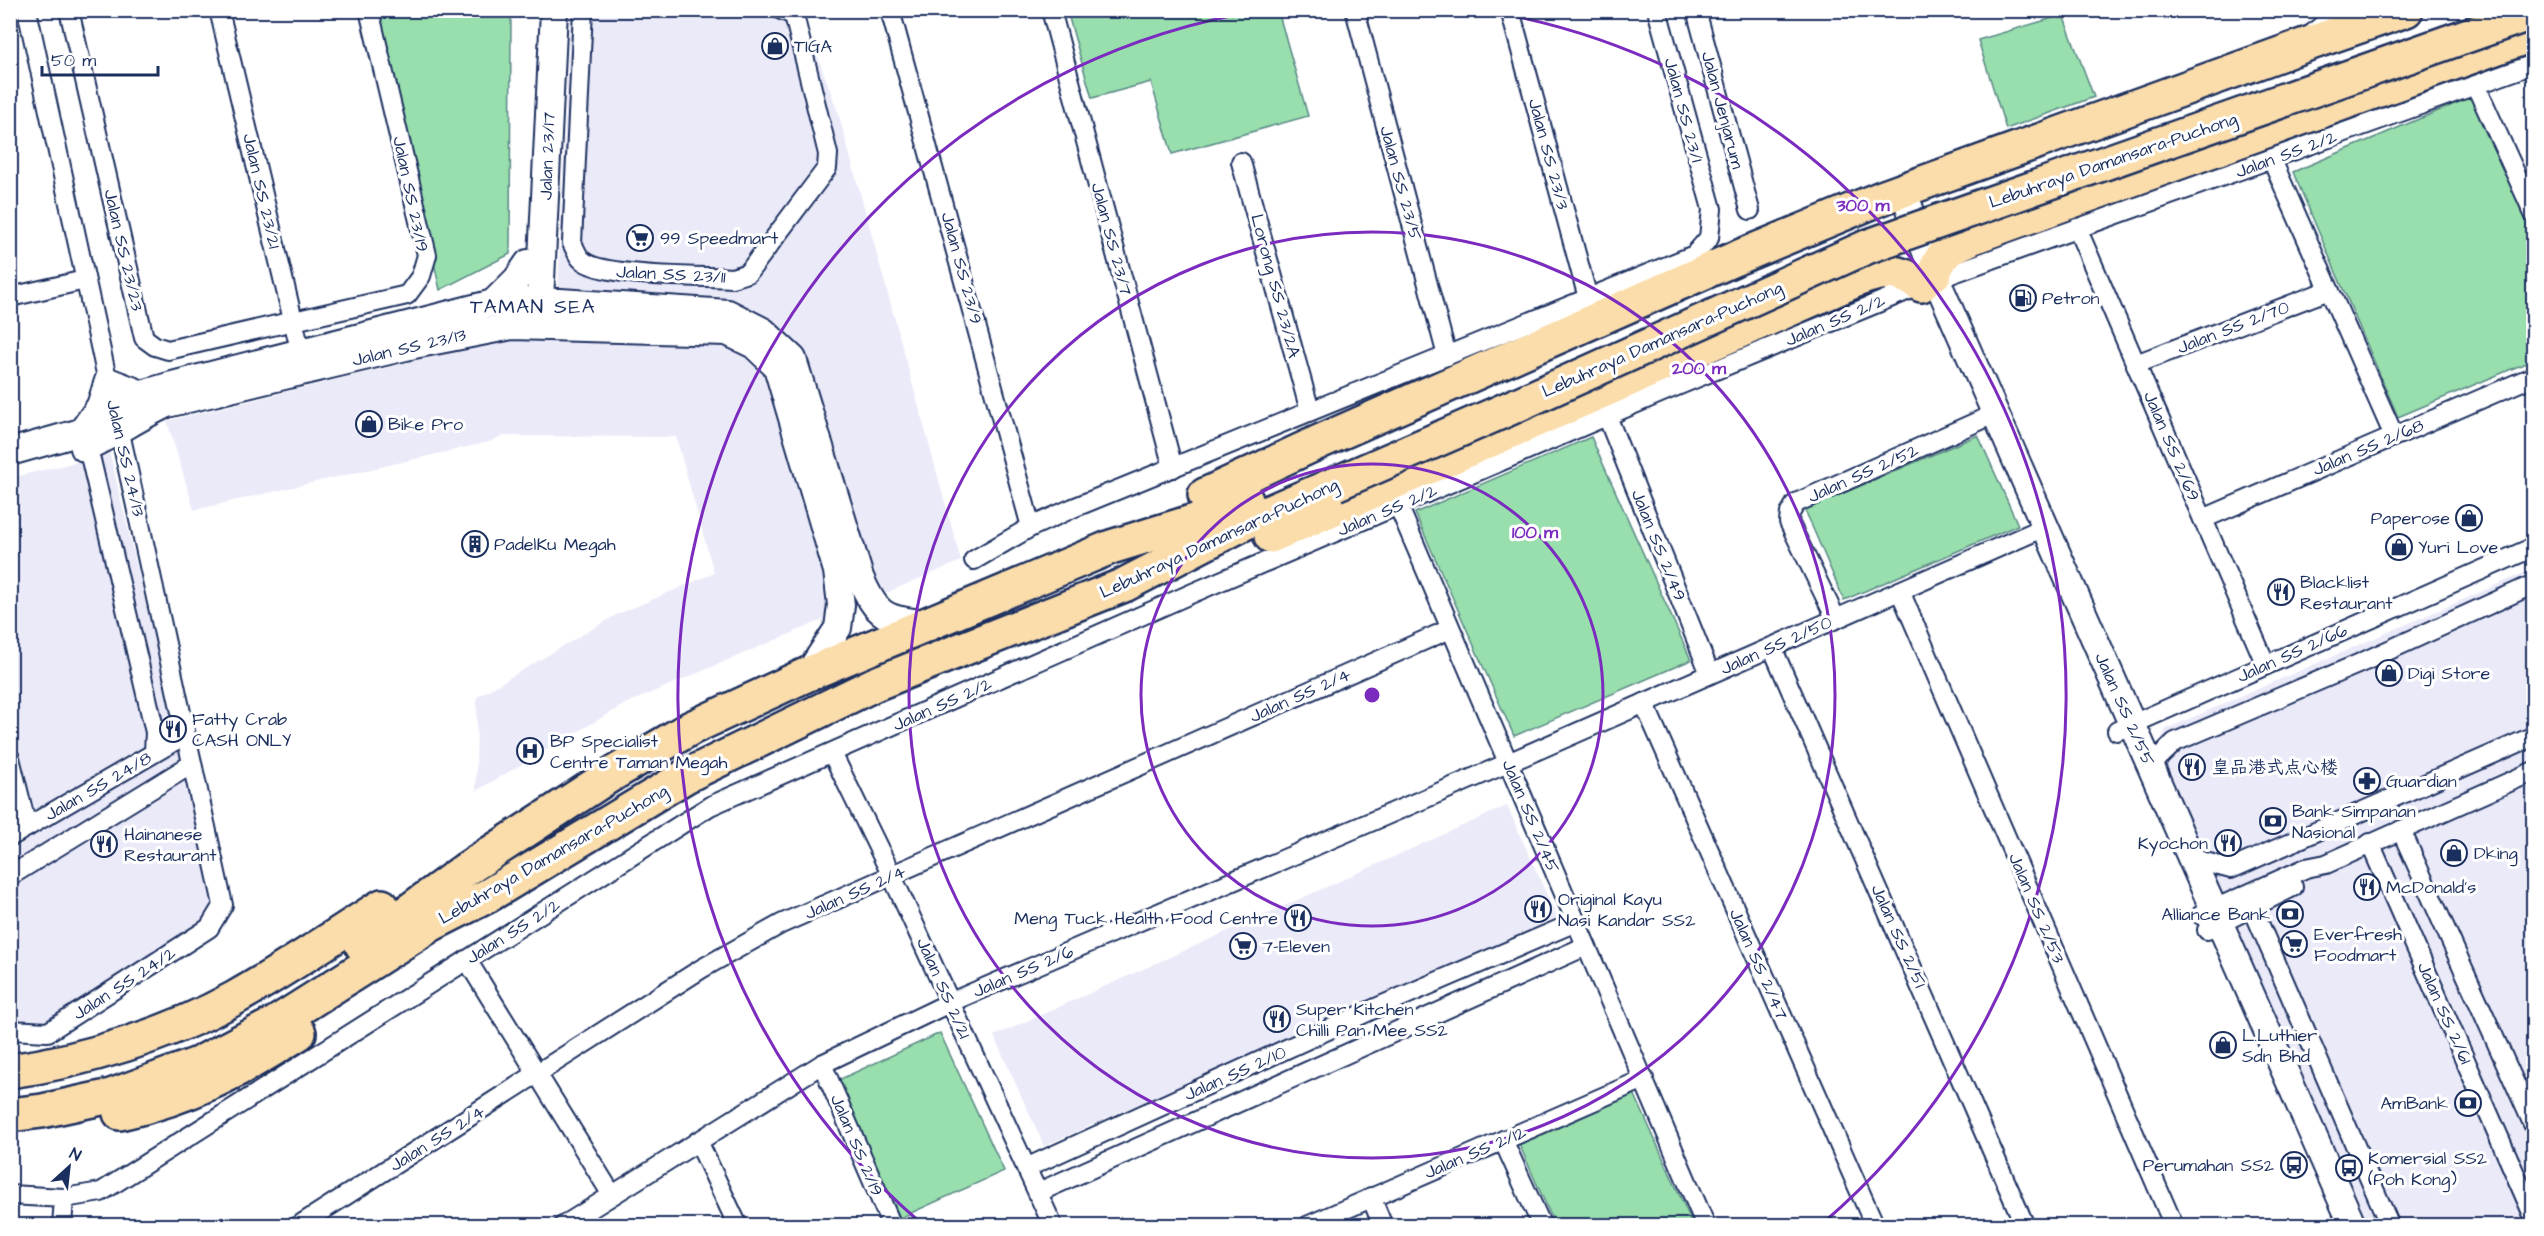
<svg xmlns="http://www.w3.org/2000/svg" width="2544" height="1236" font-family="'Architects Daughter','LXGW WenKai TC',sans-serif">
  <rect width="100%" height="100%" fill="#fff"/>
  <filter id="ink" filterUnits="userSpaceOnUse"><feTurbulence type="fractalNoise" baseFrequency=".0167" numOctaves="2"/><feDisplacementMap in="SourceGraphic" scale="12" xChannelSelector="R" yChannelSelector="G"/><feConvolveMatrix kernelMatrix="1 2 1 2 8 2 1 2 1" color-interpolation-filters="sRGB"/></filter>
  <g filter="url(#ink)">
    <g fill="#ebeaf9">
      <path d="M570,11H801L838,112L961,561L625,704L476,791L477,697L616,615L714,573L676,437L502,436L489,442L194,510L167,421L496,341L556,338Z"/>
      <path d="M110,454L217,902L212,914L47,1025L11,1023L10,478Z"/>
      <path d="M2533,569V1225H2364L2157,748L2166,729Z"/>
      <path d="M1507,806L1557,917L1044,1146L994,1036Z"/>
    </g>
    <g fill="#98dfad" stroke="#5a8786" stroke-width="1.5">
      <path d="M378,11H511L510,254L440,290Z"/>
      <path d="M1067,11H1278L1308,116L1172,154L1151,82L1092,98Z"/>
      <path d="M2063,15L2094,97L2006,129L1978,40Z"/>
      <path d="M2476,95L2533,229V360L2398,417L2293,172Z"/>
      <path d="M1978,435L2018,525L1844,600L1805,510Z"/>
      <path d="M1591,437L1691,660L1514,736L1415,513Z"/>
      <path d="M940,1033L1004,1171L900,1218L836,1081Z"/>
      <path d="M1634,1093L1693,1225H1555L1519,1144Z"/>
    </g>
    <g fill="none" stroke-linecap="round" stroke-linejoin="round">
      <defs>
        <g id="street">
          <path d="M27,10L110,392"/>
          <path d="M69,10L144,338L155,346L168,350L407,295L421,276L427,255L369,10"/>
          <path d="M219,10L303,362"/>
          <path d="M583,10L572,243C575,248 577,255 581,259C598,278 704,276 732,278L748,273L827,168L828,154L794,15L781,10"/>
          <path d="M890,10L1031,527"/>
          <path d="M1051,10L1173,468"/>
          <path d="M1355,10L1447,356"/>
          <path d="M1510,10L1588,298"/>
          <path d="M1696,10L1750,210"/>
          <path d="M2476,86L2534,214"/>
          <path d="M2272,160L2394,436"/>
          <path d="M1241,162L1310,411"/>
          <path d="M2077,228L2266,665"/>
          <path d="M1937,279L2534,64"/>
          <path d="M10,297L85,280"/>
          <path d="M2136,364L2329,290"/>
          <path d="M1607,416L1710,674"/>
          <path d="M85,448L91,460L155,732L154,752"/>
          <path d="M1398,505L1706,1226"/>
          <path d="M2203,519L2534,376"/>
          <path d="M974,560L1031,527L1073,508L1694,255L1709,238L1712,209L1657,10"/>
          <path d="M1900,591L2174,1226"/>
          <path d="M1836,619L1789,522L1790,513L1796,503L1981,420"/>
          <path d="M1772,647L2025,1226"/>
          <path d="M1644,703L1875,1226"/>
          <path d="M2117,731L2534,547"/>
          <path d="M832,753L892,876L1053,1226"/>
          <path d="M10,758L27,827"/>
          <path d="M2150,766L2175,742L2365,661L2534,584"/>
          <path d="M2401,830L2534,1126"/>
          <path d="M10,837L185,735"/>
          <path d="M2370,843L2534,1217"/>
          <path d="M2193,865L2201,861L2231,869L2534,736"/>
          <path d="M10,876L192,764"/>
          <path d="M2252,907L2390,1226"/>
          <path d="M2201,915L2306,868L2326,864L2534,771"/>
          <path d="M2207,930L2293,887"/>
          <path d="M467,960L612,1195"/>
          <path d="M10,1030L48,1032L209,928L223,905L117,419"/>
          <path d="M822,1064L892,1226"/>
          <path d="M1503,1140L1542,1226"/>
          <path d="M698,1141L738,1226"/>
          <path d="M1026,1168L1378,1007L1576,922"/>
          <path d="M1039,1192L1586,946"/>
          <path d="M10,1195L64,1198L101,1192L710,806L1195,592L1665,391L1921,285"/>
          <path d="M1371,1197L1383,1226"/>
          <path d="M62,1226L64,1198"/>
          <path d="M298,1226L701,969L781,924L1450,629"/>
          <path d="M563,1226L822,1064L951,1002L1508,763L2045,527"/>
          <path d="M1307,1226L1644,1079"/>
        </g>
        <g id="secondary">
          <path d="M2310,41L2333,21L2337,10"/>
          <path d="M1903,190L1934,274L2353,1226"/>
          <path d="M493,303L517,279L528,263"/>
          <path d="M533,313L540,301L554,10"/>
          <path d="M85,427L100,406L108,381L142,394"/>
          <path d="M84,448C113,436 138,417 167,404L414,345L512,326L727,332L754,345L777,367L837,571L841,605L838,628L808,674"/>
          <path d="M10,452L81,432L142,394L172,385L493,303L524,301L560,302L728,313L763,331L793,359L860,577C878,620 887,619 932,624"/>
        </g>
        <g id="highway">
          <path d="M1934,274C1943,248 1952,247 1976,236L2534,34"/>
          <path d="M1205,495L1319,442L1734,259L1884,197L2305,45L2406,10"/>
          <path d="M1271,536L1859,279C1884,270 1898,269 1921,285"/>
          <path d="M362,945L465,870L609,776L691,728L808,674L1111,547L1195,521L1246,500"/>
          <path d="M10,1071C84,1061 170,1034 235,998C285,970 333,937 382,906"/>
          <path d="M120,1113C191,1097 239,1071 299,1033"/>
          <path d="M10,1115L42,1111L111,1096L198,1064L276,1023L432,924L489,895L686,776L875,684L1124,585L1246,522L1335,484"/>
        </g>
      </defs>
      <use href="#street" stroke="#1b2f5e" stroke-width="22"/>
      <use href="#secondary" stroke="#1b2f5e" stroke-width="30"/>
      <use href="#highway" stroke="#1b2f5e" stroke-width="38"/>
      <use href="#street" stroke="#fff" stroke-width="18"/>
      <use href="#secondary" stroke="#fff" stroke-width="26"/>
      <use href="#highway" stroke="#fbddab" stroke-width="33"/>
      <defs>
        <path id="highway-bridge" d="M1335,484L1510,408L1869,246L2534,12"/>
      </defs>
      <use href="#highway-bridge" stroke="#1b2f5e" stroke-width="38" stroke-linecap="butt"/>
      <use href="#highway-bridge" stroke="#fbddab" stroke-width="33"/>
    </g>
  </g>
  <g fill="none" stroke="#7b2cbf" stroke-width="3">
    <circle cx="1372" cy="695" r="231"/>
    <circle cx="1372" cy="695" r="463"/>
    <path d="M921 1223A694 694 0 0 1 1257 11M1487 11A694 694 0 0 1 1823 1223"/>
  </g>
  <defs>
    <symbol id="shop-ring" viewBox="-11 -11 22 22"><circle r="9.5" fill="#fff" stroke="#1b2f5e" stroke-width="1.5"/><path d="M-5-2.5h2.3a2.7 3.5 0 0 1 5.4 0H5L5.5 6h-11ZM-1.5-2.5h3a1.5 2.3 0 0 0-3 0Z" fill="#1b2f5e"/></symbol>
    <symbol id="supermarket-ring" viewBox="-11 -11 22 22"><circle r="9.5" fill="#fff" stroke="#1b2f5e" stroke-width="1.5"/><path d="M-6-5.5h2.5l.6 2H6L4.5 2H-2.5L-4.4-4H-6ZM-1.5 3.2a1.3 1.3 0 1 0 .1 0ZM3 3.2a1.3 1.3 0 1 0 .1 0Z" fill="#1b2f5e"/></symbol>
    <symbol id="fuel-ring" viewBox="-11 -11 22 22"><circle r="9.5" fill="#fff" stroke="#1b2f5e" stroke-width="1.5"/><path d="M-5.5-6h7V0h2V4h1.3V-2.5L3-4.5l.8-.8L6-3V5H2.5V1h-1V6h-7ZM-4.2-4.7v3.2H.2V-4.7Z" fill="#1b2f5e"/></symbol>
    <symbol id="building-ring" viewBox="-11 -11 22 22"><circle r="9.5" fill="#fff" stroke="#1b2f5e" stroke-width="1.5"/><path d="M-4-6H4V6H1V3H-1V6H-4ZM-2.5-4.3h1.7v1.8h-1.7ZM.8-4.3h1.7v1.8H.8ZM-2.5-1h1.7V.8h-1.7ZM.8-1h1.7V.8H.8Z" fill="#1b2f5e"/></symbol>
    <symbol id="restaurant-ring" viewBox="-11 -11 22 22"><circle r="9.5" fill="#fff" stroke="#1b2f5e" stroke-width="1.5"/><path d="M-5-6h1v4h1v-4h1v4h1v-4h1v5L-1.5 .5V6h-2V.5L-5-1ZM5-6V6H3V1.5H1.5Q1.5-4 5-6Z" fill="#1b2f5e"/></symbol>
    <symbol id="hospital-ring" viewBox="-11 -11 22 22"><circle r="9.5" fill="#fff" stroke="#1b2f5e" stroke-width="1.5"/><path d="M-5-5h3v3.5h4V-5h3V5h-3V1.5h-4V5h-3Z" fill="#1b2f5e"/></symbol>
    <symbol id="pharmacy-ring" viewBox="-11 -11 22 22"><circle r="9.5" fill="#fff" stroke="#1b2f5e" stroke-width="1.5"/><path d="M-2-6h4v4h4v4h-4v4h-4v-4h-4v-4h4Z" fill="#1b2f5e"/></symbol>
    <symbol id="bank-ring" viewBox="-11 -11 22 22"><circle r="9.5" fill="#fff" stroke="#1b2f5e" stroke-width="1.5"/><path d="M-6-4H6V4H-6ZM0-2.3a2.3 2.3 0 1 0 0 4.6a2.3 2.3 0 1 0 0-4.6Z" fill="#1b2f5e"/></symbol>
    <symbol id="bus-ring" viewBox="-11 -11 22 22"><circle r="9.5" fill="#fff" stroke="#1b2f5e" stroke-width="1.5"/><path d="M-5-6H5V4H4V6H2V4H-2V6H-4V4H-5ZM-3.5-4V0h7V-4ZM-3.5 1.2v1.5H-2V1.2ZM2 1.2v1.5H3.5V1.2Z" fill="#1b2f5e"/></symbol>
  </defs>
  <g fill-rule="evenodd">
    <use href="#shop-ring" x="760" y="31" width="30" height="30"/>
    <use href="#supermarket-ring" x="625" y="223" width="30" height="30"/>
    <use href="#fuel-ring" x="2008" y="283" width="30" height="30"/>
    <use href="#shop-ring" x="354" y="409" width="30" height="30"/>
    <use href="#shop-ring" x="2454" y="503" width="30" height="30"/>
    <use href="#building-ring" x="460" y="529" width="30" height="30"/>
    <use href="#shop-ring" x="2384" y="532" width="30" height="30"/>
    <use href="#restaurant-ring" x="2266" y="577" width="30" height="30"/>
    <use href="#shop-ring" x="2374" y="658" width="30" height="30"/>
    <use href="#restaurant-ring" x="158" y="714" width="30" height="30"/>
    <use href="#hospital-ring" x="515" y="736" width="30" height="30"/>
    <use href="#restaurant-ring" x="2177" y="752" width="30" height="30"/>
    <use href="#pharmacy-ring" x="2352" y="766" width="30" height="30"/>
    <use href="#bank-ring" x="2258" y="806" width="30" height="30"/>
    <use href="#restaurant-ring" x="2213" y="828" width="30" height="30"/>
    <use href="#restaurant-ring" x="89" y="829" width="30" height="30"/>
    <use href="#shop-ring" x="2439" y="838" width="30" height="30"/>
    <use href="#restaurant-ring" x="2352" y="872" width="30" height="30"/>
    <use href="#restaurant-ring" x="1523" y="894" width="30" height="30"/>
    <use href="#bank-ring" x="2275" y="899" width="30" height="30"/>
    <use href="#restaurant-ring" x="1283" y="903" width="30" height="30"/>
    <use href="#supermarket-ring" x="2279" y="929" width="30" height="30"/>
    <use href="#supermarket-ring" x="1228" y="931" width="30" height="30"/>
    <use href="#restaurant-ring" x="1262" y="1004" width="30" height="30"/>
    <use href="#shop-ring" x="2208" y="1030" width="30" height="30"/>
    <use href="#bank-ring" x="2453" y="1088" width="30" height="30"/>
    <use href="#bus-ring" x="2279" y="1150" width="30" height="30"/>
    <use href="#bus-ring" x="2334" y="1153" width="30" height="30"/>
  </g>
  <g text-anchor="middle" stroke-width="6" stroke-linejoin="round" paint-order="stroke">
    <g font-size="18" fill="#1b2f5e" stroke="#fff" text-anchor="start">
      <text x="794" y="52">TIGA</text>
      <text x="660" y="244">99 Speedmart</text>
      <text x="2042" y="304">Petron</text>
      <text x="388" y="430">Bike Pro</text>
      <text x="2450" y="524" text-anchor="end">Paperose</text>
      <text x="494" y="550">PadelKu Megah</text>
      <text x="2418" y="553">Yuri Love</text>
      <text x="2300" y="588">Blacklist<tspan x="2300" dy="21">Restaurant</tspan></text>
      <text x="2408" y="679">Digi Store</text>
      <text x="192" y="725">Fatty Crab<tspan x="192" dy="21">CASH ONLY</tspan></text>
      <text x="550" y="747">BP Specialist<tspan x="550" dy="21">Centre Taman Megah</tspan></text>
      <text x="2212" y="773">皇品港式点心楼</text>
      <text x="2386" y="787">Guardian</text>
      <text x="2292" y="817">Bank Simpanan<tspan x="2292" dy="21">Nasional</tspan></text>
      <text x="124" y="840">Hainanese<tspan x="124" dy="21">Restaurant</tspan></text>
      <text x="2208" y="849" text-anchor="end">Kyochon</text>
      <text x="2474" y="859">Dking</text>
      <text x="2386" y="893">McDonald's</text>
      <text x="1558" y="905">Original Kayu<tspan x="1558" dy="21">Nasi Kandar SS2</tspan></text>
      <text x="2270" y="920" text-anchor="end">Alliance Bank</text>
      <text x="1278" y="924" text-anchor="end">Meng Tuck Health Food Centre</text>
      <text x="2314" y="940">Everfresh<tspan x="2314" dy="21">Foodmart</tspan></text>
      <text x="1262" y="952">7-Eleven</text>
      <text x="1296" y="1015">Super Kitchen<tspan x="1296" dy="21">Chilli Pan Mee SS2</tspan></text>
      <text x="2242" y="1041">L.Luthier<tspan x="2242" dy="21">Sdn Bhd</tspan></text>
      <text x="2448" y="1109" text-anchor="end">AmBank</text>
      <text x="2368" y="1164">Komersial SS2<tspan x="2368" dy="21">(Poh Kong)</tspan></text>
      <text x="2274" y="1171" text-anchor="end">Perumahan SS2</text>
    </g>
    <g font-size="18" fill="#1b2f5e" stroke="#fff">
      <text transform="translate(1684 110) rotate(75)" y="6">Jalan SS 23/1</text>
      <text transform="translate(1723 110) rotate(75)" y="6">Jalan Jenjarum</text>
      <text transform="translate(1549 154) rotate(75)" y="6">Jalan SS 23/3</text>
      <text transform="translate(2286 154) rotate(-20)" y="6">Jalan SS 2/2</text>
      <text transform="translate(547 156) rotate(-88)" y="6">Jalan 23/17</text>
      <text transform="translate(2113 160) rotate(-19)" y="6">Lebuhraya Damansara–Puchong</text>
      <text transform="translate(1401 183) rotate(75)" y="6">Jalan SS 23/5</text>
      <text transform="translate(262 191) rotate(77)" y="6">Jalan SS 23/21</text>
      <text transform="translate(411 194) rotate(78)" y="6">Jalan SS 23/19</text>
      <text transform="translate(1112 239) rotate(75)" y="6">Jalan SS 23/7</text>
      <text transform="translate(124 250) rotate(77)" y="6">Jalan SS 23/23</text>
      <text transform="translate(962 268) rotate(75)" y="6">Jalan SS 23/9</text>
      <text transform="translate(671 274) rotate(3)" y="6">Jalan SS 23/11</text>
      <text transform="translate(1276 286) rotate(75)" y="6">Lorong SS 23/2A</text>
      <text transform="translate(1835 320) rotate(-23)" y="6">Jalan SS 2/2</text>
      <text transform="translate(2233 327) rotate(-21)" y="6">Jalan SS 2/70</text>
      <text transform="translate(1662 339) rotate(-24)" y="6">Lebuhraya Damansara–Puchong</text>
      <text transform="translate(409 347) rotate(-13)" y="6">Jalan SS 23/13</text>
      <text transform="translate(2172 446) rotate(67)" y="6">Jalan SS 2/69</text>
      <text transform="translate(2368 447) rotate(-23)" y="6">Jalan SS 2/68</text>
      <text transform="translate(126 458) rotate(77)" y="6">Jalan SS 24/13</text>
      <text transform="translate(1863 473) rotate(-24)" y="6">Jalan SS 2/52</text>
      <text transform="translate(1387 510) rotate(-23)" y="6">Jalan SS 2/2</text>
      <text transform="translate(1219 538) rotate(-25)" y="6">Lebuhraya Damansara–Puchong</text>
      <text transform="translate(1659 545) rotate(68)" y="6">Jalan SS 2/49</text>
      <text transform="translate(1776 645) rotate(-24)" y="6">Jalan SS 2/50</text>
      <text transform="translate(2292 653) rotate(-24)" y="6">Jalan SS 2/66</text>
      <text transform="translate(1300 695) rotate(-24)" y="6">Jalan SS 2/4</text>
      <text transform="translate(942 704) rotate(-24)" y="6">Jalan SS 2/2</text>
      <text transform="translate(2125 709) rotate(66)" y="6">Jalan SS 2/55</text>
      <text transform="translate(98 786) rotate(-30)" y="6">Jalan SS 24/8</text>
      <text transform="translate(1531 816) rotate(67)" y="6">Jalan SS 2/45</text>
      <text transform="translate(553 854) rotate(-30)" y="6">Lebuhraya Damansara–Puchong</text>
      <text transform="translate(855 892) rotate(-24)" y="6">Jalan SS 2/4</text>
      <text transform="translate(2037 908) rotate(67)" y="6">Jalan SS 2/53</text>
      <text transform="translate(513 931) rotate(-32)" y="6">Jalan SS 2/2</text>
      <text transform="translate(1899 936) rotate(66)" y="6">Jalan SS 2/51</text>
      <text transform="translate(1759 964) rotate(66)" y="6">Jalan SS 2/47</text>
      <text transform="translate(1023 971) rotate(-23)" y="6">Jalan SS 2/6</text>
      <text transform="translate(124 983) rotate(-33)" y="6">Jalan SS 24/2</text>
      <text transform="translate(944 988) rotate(66)" y="6">Jalan SS 2/21</text>
      <text transform="translate(2445 1013) rotate(66)" y="6">Jalan SS 2/61</text>
      <text transform="translate(1235 1073) rotate(-24)" y="6">Jalan SS 2/10</text>
      <text transform="translate(437 1138) rotate(-32)" y="6">Jalan SS 2/4</text>
      <text transform="translate(857 1145) rotate(67)" y="6">Jalan SS 2/19</text>
      <text transform="translate(1475 1152) rotate(-23)" y="6">Jalan SS 2/12</text>
    </g>
    <g font-size="20" letter-spacing="1.5" fill="#1b2f5e" stroke="#fff">
      <text x="533" y="313">TAMAN SEA</text>
    </g>
  </g>
  <circle cx="1372" cy="695" r="9" fill="#7b2cbf" stroke="#fff" stroke-width="3"/>
  <g font-size="18" text-anchor="middle" font-weight="bold" fill="#7b2cbf" stroke="#fff" stroke-width="6" stroke-linejoin="round" paint-order="stroke">
    <text x="1863" y="211">300 m</text>
    <text x="1699" y="374">200 m</text>
    <text x="1535" y="538">100 m</text>
  </g>
  <rect width="2544" height="1236" fill="none" stroke="#fff" stroke-width="36"/>
  <rect x="18" y="18" width="2508" height="1200" fill="none" stroke="#1b2f5e" stroke-width="2" filter="url(#ink)"/>
  <g transform="translate(69 1167) rotate(27)" stroke="#ffffff" stroke-width="4.5" paint-order="stroke">
  <path d="M0-4.5L10 22L0 15L-10 22Z" fill="#1b2f5e"/>
  <text y="-9" font-size="16" font-weight="bold" text-anchor="middle" fill="#1b2f5e">N</text>
  </g>
  <path d="M42 66v9h116v-9" fill="none" stroke="#1b2f5e" stroke-width="3"/>
  <text x="51" y="66" font-size="18" fill="#1b2f5e" stroke="#ffffff" stroke-width="4.5" paint-order="stroke">50 m</text>
</svg>
